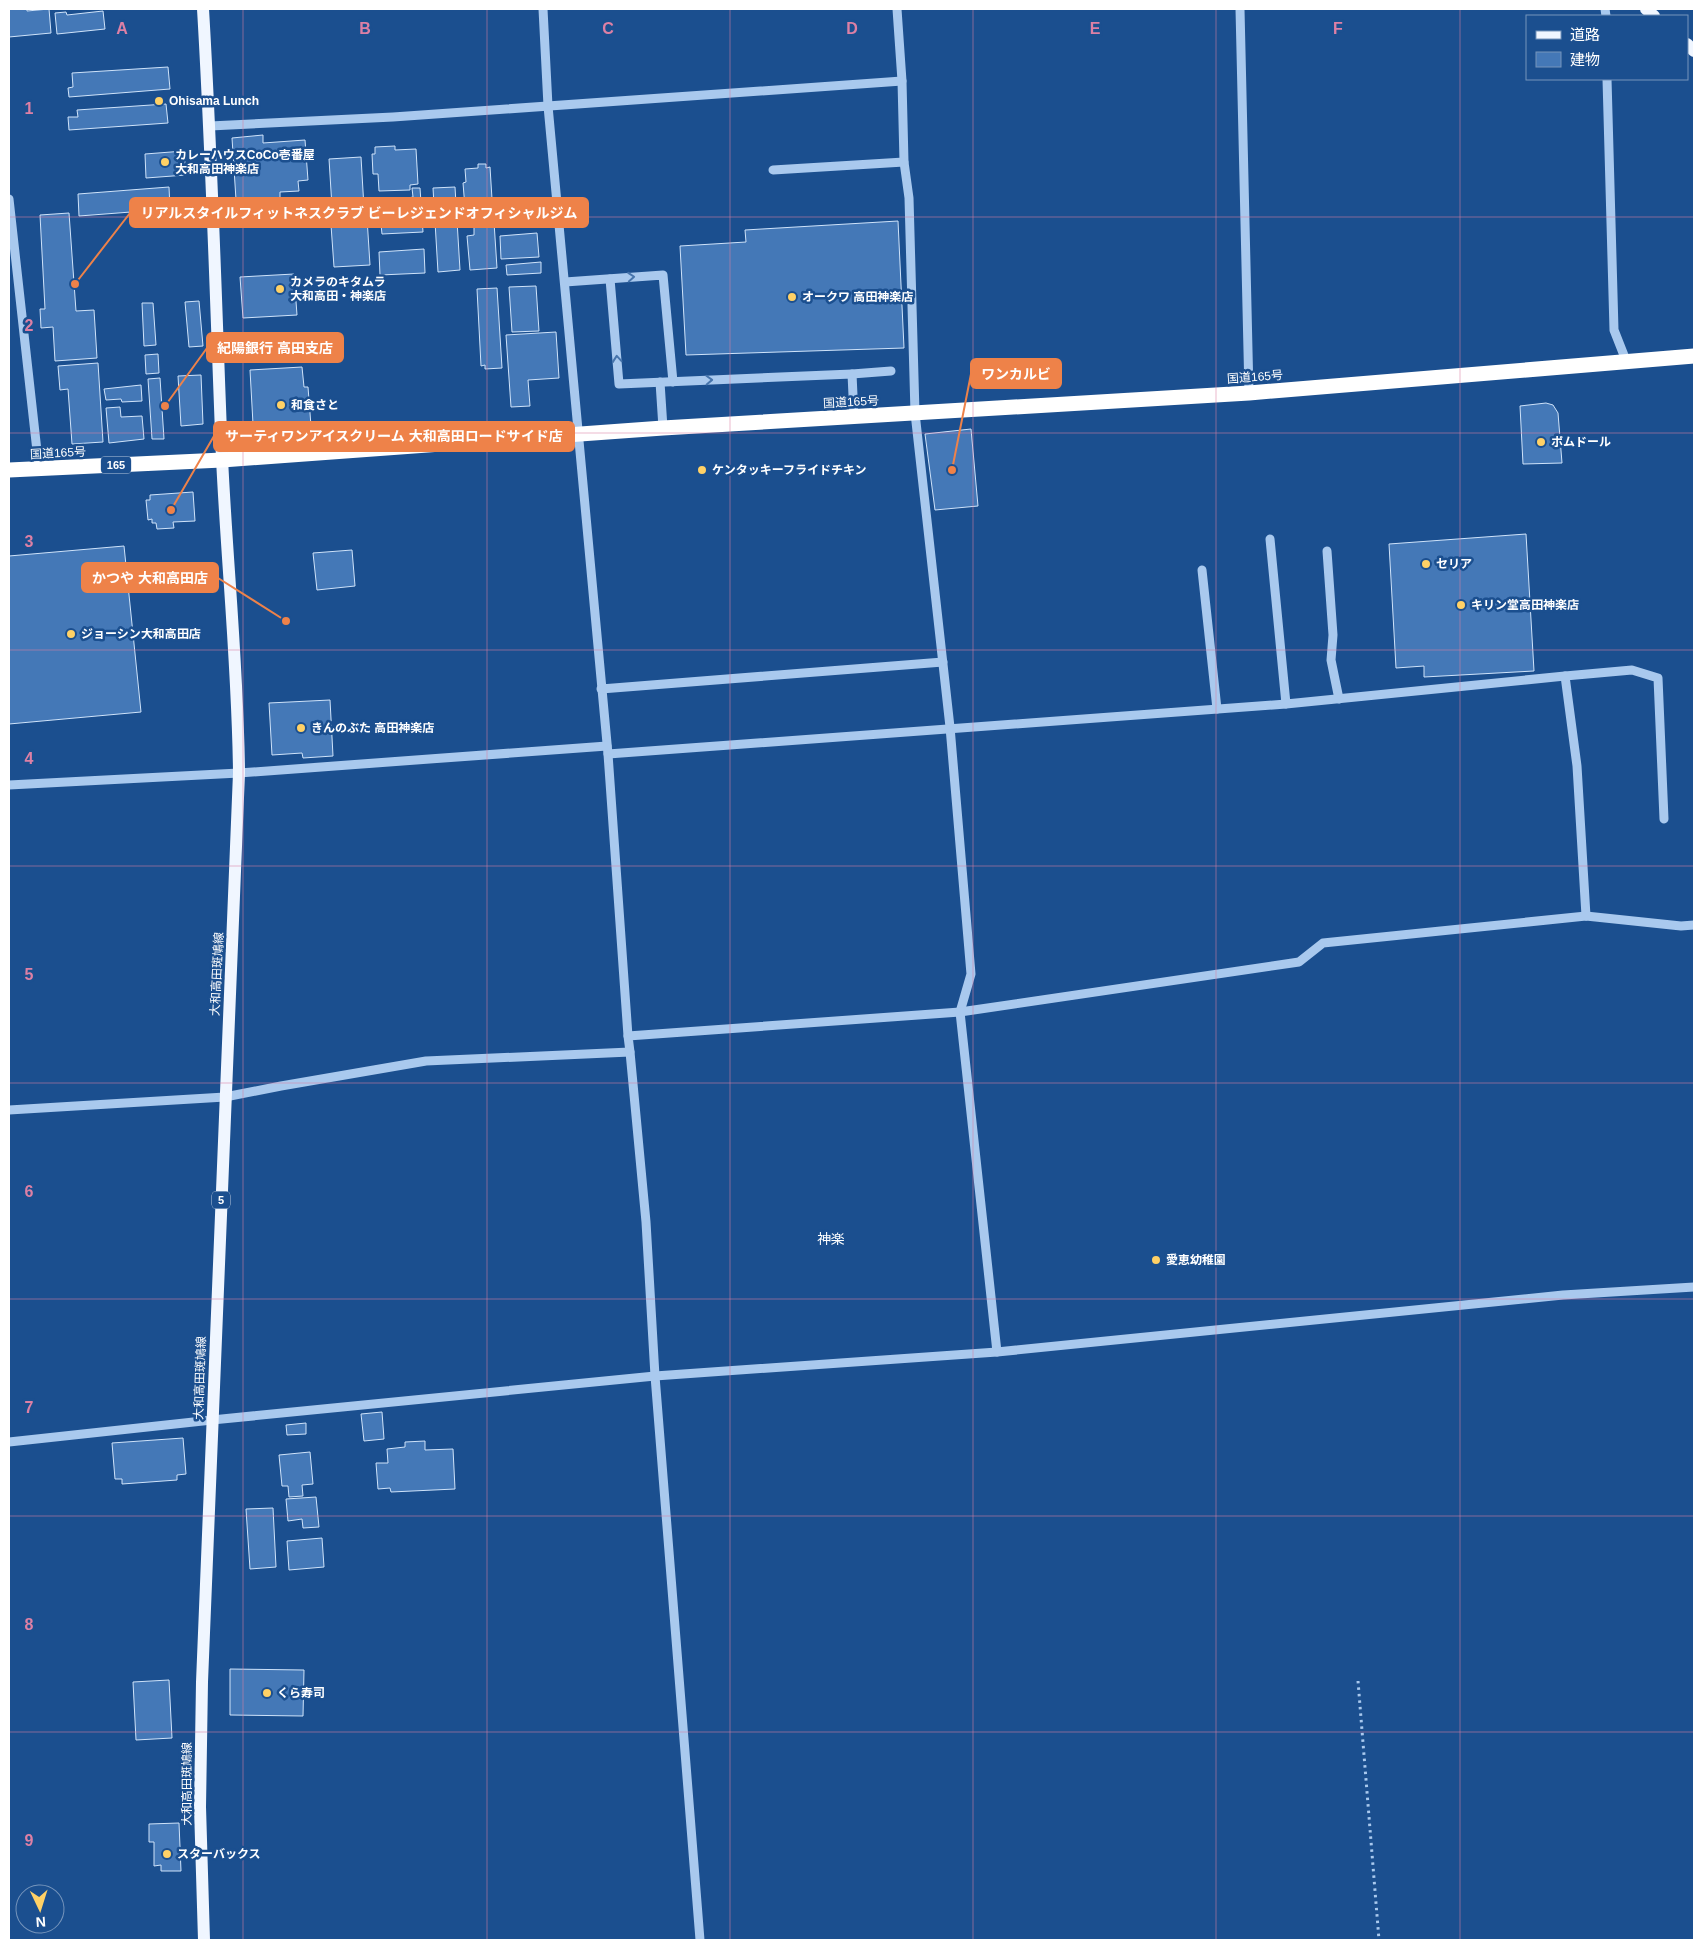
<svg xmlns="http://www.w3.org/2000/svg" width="1703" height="1949" font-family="Helvetica,'Noto Sans JP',sans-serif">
  <rect width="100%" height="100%" fill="#1b4f8f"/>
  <g fill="#4478b7" stroke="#cfe3fa">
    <path d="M9,9H27V11L49,9L51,33L9,37Z"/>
    <path d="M103,11L105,29L57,34L55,13L66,12L67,15Z"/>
    <path d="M168,67L170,89L69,97L68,88L73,87L72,73Z"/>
    <path d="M166,104L168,123L69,130L68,117H78L77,110Z"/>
    <path d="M263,135V143L305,140L308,180L298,181L299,191L280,192V201L271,202L270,198H261L262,214L237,215L232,138Z"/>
    <path d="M395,146V150L416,149L418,184L410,185V190L379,191L378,174H373L372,154H375V147Z"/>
    <path d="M184,151L186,175L146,178L145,154Z"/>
    <path d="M361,157L364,208L354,209L355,219L367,218L370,265L334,267L331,225H326L324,208L332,207L329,159Z"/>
    <path d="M478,164H486V168L490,167L493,215L469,217L470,220H466L463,183L466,182L465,169L478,168Z"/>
    <path d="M169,187L170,209L79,216L78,194Z"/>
    <path d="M455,187L460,270L438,272L433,188Z"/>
    <path d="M412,188H420L423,232L382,234L380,215L409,213L408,198L413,197Z"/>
    <path d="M69,213L76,311L94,310L97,358L55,361L53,327L41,328L40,309H45L40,215Z"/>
    <path d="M898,221L904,348L686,355L680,246L746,242L745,230Z"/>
    <path d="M494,222L497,268L470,270L467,236L474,235V223Z"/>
    <path d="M537,233L539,257L501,259L500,236Z"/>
    <path d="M424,249L425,273L380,275L379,252Z"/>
    <path d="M541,262V273L507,275L506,265Z"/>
    <path d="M294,274L297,315L243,318L240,277Z"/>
    <path d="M536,286L539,331L512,332L509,287Z"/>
    <path d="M497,288L502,368L485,369V365L481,366L477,289Z"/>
    <path d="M199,301L203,346L189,347L185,302Z"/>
    <path d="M142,303H153L156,345L144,346Z"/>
    <path d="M556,332L559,378L528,380L530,406L511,407L506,335Z"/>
    <path d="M158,354L159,373L146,374L145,355Z"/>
    <path d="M98,363L103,442L72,444L68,389L60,390L58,366Z"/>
    <path d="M302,367L304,387H308L311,426L269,429L268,423L253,424L250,370Z"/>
    <path d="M201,375L203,424L181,426L178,376Z"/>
    <path d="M160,378L164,439H152L148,379Z"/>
    <path d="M141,385L142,401L122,402L121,399L106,400L104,389Z"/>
    <path d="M1546,403L1553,405L1558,413L1562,463L1523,464L1520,406Z"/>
    <path d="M120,407L121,417L142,416L144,439L109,443L106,408Z"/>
    <path d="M971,429L978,506L935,510L925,434Z"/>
    <path d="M193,492L195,521L173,522L174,528L157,529L156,523H152V519L148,520L146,500H150V495Z"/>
    <path d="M1526,534L1534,671L1424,677V666L1396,668L1389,544Z"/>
    <path d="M124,546L141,712L9,724V556Z"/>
    <path d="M352,550L355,586L317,590L313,553Z"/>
    <path d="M330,700L333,756L303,758L302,753L272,755L269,703Z"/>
    <path d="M382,1412L384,1439L364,1441L361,1414Z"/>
    <path d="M306,1423V1434L287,1435L286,1425Z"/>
    <path d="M183,1438L186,1474L177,1475V1480L122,1484V1479H115L112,1443Z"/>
    <path d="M425,1441V1450L453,1449L455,1489L391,1492L390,1488L378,1489L376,1463H388L387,1449L405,1447V1442Z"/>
    <path d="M310,1452L313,1484L302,1485L303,1496L289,1497L288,1486H282L279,1455Z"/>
    <path d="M316,1497L319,1527L303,1528L302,1519L288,1521L286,1499Z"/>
    <path d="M273,1508L276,1567L250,1569L246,1509Z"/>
    <path d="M322,1538L324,1567L289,1570L287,1541Z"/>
    <path d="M230,1669L304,1670L303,1716L230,1715Z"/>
    <path d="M169,1680L172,1738L136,1740L133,1682Z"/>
    <path d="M179,1823L181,1871H161V1865L154,1866V1842H149V1824Z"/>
  </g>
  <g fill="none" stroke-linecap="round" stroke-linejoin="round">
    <path stroke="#a9c9ee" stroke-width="3" stroke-dasharray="2.5 4" stroke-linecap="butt" d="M1358,1681L1379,1940"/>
    <g stroke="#a9c9ee" stroke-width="9">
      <path d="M543,9L548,106L608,754L628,1036"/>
      <path d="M897,9L902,81L904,162L909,198L915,413L950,727L971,974L960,1012L997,1352"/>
      <path d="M1240,9L1249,393"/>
      <path d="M1605,9L1606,16"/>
      <path d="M1607,79L1614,330L1627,363"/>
      <path d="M210,126L393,117L902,81"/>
      <path d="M773,170L904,162"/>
      <path d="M9,199L39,469"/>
      <path d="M610,279L619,384L852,374L854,417"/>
      <path d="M565,282L663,275L673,382"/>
      <path d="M852,374L891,371"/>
      <path d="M660,382L663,428"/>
      <path d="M1270,539L1286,704"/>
      <path d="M1327,551L1333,635L1331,660L1339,699"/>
      <path d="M1202,570L1217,709"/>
      <path d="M1565,676L1632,670L1658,678L1664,819"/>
      <path d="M601,689L943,662"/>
      <path d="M608,754L1286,704L1565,676L1577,766L1586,916"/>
      <path d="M9,785L239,773L607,746"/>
      <path d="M630,1052L646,1222L655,1376L700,1940"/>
      <path d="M9,1110L225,1097L281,1086L426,1061L630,1052L628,1036L960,1012L1299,962L1323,943L1586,916L1681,926L1694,925"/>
      <path d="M9,1442L212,1420L655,1376L997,1352L1563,1295L1694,1287"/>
    </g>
    <g stroke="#f0f6ff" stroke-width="12">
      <path d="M203,9C212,159 216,309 222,458C227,564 238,668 239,773L202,1682L200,1807L204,1940"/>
      <path d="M1646,9L1654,16"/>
      <path d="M1687,44L1694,51"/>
    </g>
    <path stroke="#fff" stroke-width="15" d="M9,470L222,460L663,428L1249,393L1694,356"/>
  </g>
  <defs><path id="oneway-chevron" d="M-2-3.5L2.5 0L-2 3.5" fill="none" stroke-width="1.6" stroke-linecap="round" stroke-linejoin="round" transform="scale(1.25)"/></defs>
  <g stroke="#4674ac">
    <use href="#oneway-chevron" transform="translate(631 277) rotate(-4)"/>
    <use href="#oneway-chevron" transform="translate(617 359) rotate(-95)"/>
    <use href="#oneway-chevron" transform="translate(709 380) rotate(-2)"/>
  </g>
  <path fill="none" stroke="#dd80a5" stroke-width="1" stroke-opacity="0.55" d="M243,9V1940M487,9V1940M730,9V1940M973,9V1940M1216,9V1940M1460,9V1940M9,217H1694M9,433H1694M9,650H1694M9,866H1694M9,1083H1694M9,1299H1694M9,1516H1694M9,1732H1694"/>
  <g fill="#ffd166" stroke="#1b4f8f" stroke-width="2">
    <circle cx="159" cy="101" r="5"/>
    <circle cx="165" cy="162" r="5"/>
    <circle cx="280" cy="289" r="5"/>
    <circle cx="792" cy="297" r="5"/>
    <circle cx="281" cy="405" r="5"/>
    <circle cx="1541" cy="442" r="5"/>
    <circle cx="702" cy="470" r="5"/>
    <circle cx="1426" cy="564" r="5"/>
    <circle cx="1461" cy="605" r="5"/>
    <circle cx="71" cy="634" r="5"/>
    <circle cx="301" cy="728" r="5"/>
    <circle cx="1156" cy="1260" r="5"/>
    <circle cx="267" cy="1693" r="5"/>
    <circle cx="167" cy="1854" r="5"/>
  </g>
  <g text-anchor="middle" stroke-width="5" stroke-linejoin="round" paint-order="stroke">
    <g fill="#1b4f8f" stroke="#bbcadd" stroke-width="1">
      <rect x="101" y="456.5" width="30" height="17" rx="4"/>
      <rect x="212" y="1191.5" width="18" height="17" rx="4"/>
    </g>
    <g font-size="11" font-weight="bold" fill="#fff">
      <text x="116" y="469">165</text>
      <text x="221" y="1204">5</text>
    </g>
    <g font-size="12" font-weight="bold" fill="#fff" stroke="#1b4f8f" text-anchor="start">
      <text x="169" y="105">Ohisama Lunch</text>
      <text x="175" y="159">カレーハウスCoCo壱番屋<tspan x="175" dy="14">大和高田神楽店</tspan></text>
      <text x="290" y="286">カメラのキタムラ<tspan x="290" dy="14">大和高田・神楽店</tspan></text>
      <text x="802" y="301">オークワ 高田神楽店</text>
      <text x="291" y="409">和食さと</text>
      <text x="1551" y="446">ポムドール</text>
      <text x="712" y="474">ケンタッキーフライドチキン</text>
      <text x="1436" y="568">セリア</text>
      <text x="1471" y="609">キリン堂高田神楽店</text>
      <text x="81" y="638">ジョーシン大和高田店</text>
      <text x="311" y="732">きんのぶた 高田神楽店</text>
      <text x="1166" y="1264">愛恵幼稚園</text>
      <text x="277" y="1697">くら寿司</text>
      <text x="177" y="1858">スターバックス</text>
    </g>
    <g font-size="12" fill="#fff" stroke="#1b4f8f">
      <text transform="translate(1255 377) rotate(-4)" y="4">国道165号</text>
      <text transform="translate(851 402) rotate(-3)" y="4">国道165号</text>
      <text transform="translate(58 453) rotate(-3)" y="4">国道165号</text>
      <text transform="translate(217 974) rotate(-87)" y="4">大和高田斑鳩線</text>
      <text transform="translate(200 1378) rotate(-88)" y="4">大和高田斑鳩線</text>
      <text transform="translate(187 1784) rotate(-90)" y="4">大和高田斑鳩線</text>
    </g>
    <g font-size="14" fill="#fff" stroke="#1b4f8f">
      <text x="831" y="1244">神楽</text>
    </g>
  </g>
  <g font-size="16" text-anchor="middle" font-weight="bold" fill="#dd80a5" stroke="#1b4f8f" stroke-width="5" stroke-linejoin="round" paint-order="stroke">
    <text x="122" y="34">A</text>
    <text x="365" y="34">B</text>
    <text x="608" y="34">C</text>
    <text x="852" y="34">D</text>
    <text x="1095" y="34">E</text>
    <text x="1338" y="34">F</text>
    <text x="29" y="114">1</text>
    <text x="29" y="331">2</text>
    <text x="29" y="547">3</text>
    <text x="29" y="764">4</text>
    <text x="29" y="980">5</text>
    <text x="29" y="1197">6</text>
    <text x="29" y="1413">7</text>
    <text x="29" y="1630">8</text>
    <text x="29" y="1846">9</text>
  </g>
  <path fill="none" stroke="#ee8249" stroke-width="2" d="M75 284L130 213M165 406L207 348M952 470L971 374M171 510L214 436M286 621L218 578"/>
  <g fill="#ee8249" stroke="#1b4f8f" stroke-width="2">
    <circle cx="75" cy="284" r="5"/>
    <circle cx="165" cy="406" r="5"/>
    <circle cx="952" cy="470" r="5"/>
    <circle cx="171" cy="510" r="5"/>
    <circle cx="286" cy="621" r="5"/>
  </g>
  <g fill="#ee8249" stroke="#ee8249" stroke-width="2">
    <rect x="130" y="198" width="458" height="29" rx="5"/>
    <rect x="207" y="333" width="136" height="29" rx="5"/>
    <rect x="971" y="359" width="90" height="29" rx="5"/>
    <rect x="214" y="422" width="360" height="29" rx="5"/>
    <rect x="82" y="563" width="136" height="29" rx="5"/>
  </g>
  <g font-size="14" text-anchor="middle" font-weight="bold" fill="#fff">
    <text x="359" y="218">リアルスタイルフィットネスクラブ ビーレジェンドオフィシャルジム</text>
    <text x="275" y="353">紀陽銀行 高田支店</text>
    <text x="1016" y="379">ワンカルビ</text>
    <text x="394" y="441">サーティワンアイスクリーム 大和高田ロードサイド店</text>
    <text x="150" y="583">かつや 大和高田店</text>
  </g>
  <rect width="1703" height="1949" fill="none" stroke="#ffffff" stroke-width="20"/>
  <rect x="1526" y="15" width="162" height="65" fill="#1b4f8f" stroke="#7695bc"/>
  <rect x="1536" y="31" width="25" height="8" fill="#f0f6ff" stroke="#7695bc"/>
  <text x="1570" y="40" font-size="15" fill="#ffffff">道路</text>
  <rect x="1536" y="52" width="25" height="15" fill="#4478b7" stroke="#7695bc"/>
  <text x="1570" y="65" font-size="15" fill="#ffffff">建物</text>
  <g transform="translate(40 1909) rotate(176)"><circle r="24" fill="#1b4f8f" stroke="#7695bc"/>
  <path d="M0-4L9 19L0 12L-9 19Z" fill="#ffd166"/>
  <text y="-8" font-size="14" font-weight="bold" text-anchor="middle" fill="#ffffff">N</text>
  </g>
</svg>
